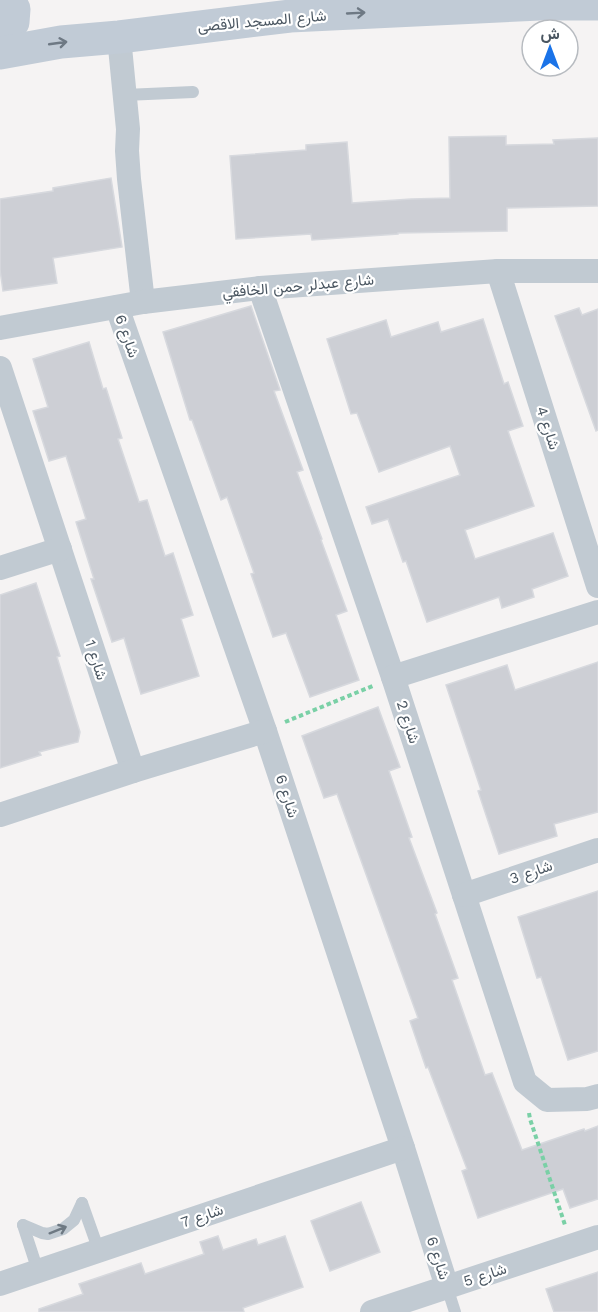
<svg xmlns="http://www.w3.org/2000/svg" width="598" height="1312" font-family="'Work Sans',Vazirmatn,sans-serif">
  <rect width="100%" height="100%" fill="#f5f3f3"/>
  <g fill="#cdcfd5" stroke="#d7d9de" stroke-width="1.5">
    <path d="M506,136V145L554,144L553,140L598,138V206L507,208V231L398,233V234L312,240L311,234L236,239L230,156L306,150V145L347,142L352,203L411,199L450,198L449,137Z"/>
    <path d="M111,178L122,247L53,258L57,283L3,291L0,270V199L53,191V188Z"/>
    <path d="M251,306L280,390L274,391L303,470L297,472L322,539L321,540L347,611L336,615L359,680L310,697L286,633L273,637L251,574L254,573L227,497L221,500L192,420H190L163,332Z"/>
    <path d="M579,308L582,315L598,309V430L596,431L555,316Z"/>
    <path d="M483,319L504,384L508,382L523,426L508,431L534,506L465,530L475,559L553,533L568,576L532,589L534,597L502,608L499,597L427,622L406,561L403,562L388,519L372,524L366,507L460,475L450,446L379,472L357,413L351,414L327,339L386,320L391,337L438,322L441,332Z"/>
    <path d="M89,342L103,389L106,388L122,438L118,439L139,502L147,500L165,556L173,553L193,615L181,619L199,676L141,694L124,638L112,642L91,579H94L76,522L86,519L66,456L49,461L33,411L48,407L33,359Z"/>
    <path d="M36,583L60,656L57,657L80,732L78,742L39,752L41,755L0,768V595Z"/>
    <path d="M598,662V812L554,824L557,836L499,854L478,791L481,790L446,685L507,665L515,690Z"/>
    <path d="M378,707L400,767L389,771L412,837L409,838L437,913L435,914L458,978L452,980L485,1075L492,1073L522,1150L584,1129L585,1131L598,1126V1199L570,1208L563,1189L478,1218L462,1171L467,1169L428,1067L426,1068L410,1021L418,1018L337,794L324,798L302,736Z"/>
    <path d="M598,891V1051L568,1060L541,977L537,978L518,917Z"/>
    <path d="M361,1202L380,1252L330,1271L311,1221Z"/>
    <path d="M218,1236L223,1250L256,1239L258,1245L285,1236L303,1287L243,1308L244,1312H39V1309L83,1294L79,1284L141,1263L145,1274L204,1254L200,1242Z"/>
    <path d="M598,1272V1312H554L546,1289Z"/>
  </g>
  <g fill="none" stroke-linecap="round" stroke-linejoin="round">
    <g stroke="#7ad0a6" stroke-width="4" stroke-dasharray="4.5 3" stroke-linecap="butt">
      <path d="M285,722L375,685"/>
      <path d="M529,1113L530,1119L565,1225"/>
    </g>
    <g stroke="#c1cad2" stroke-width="12">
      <path d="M125,95L193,92"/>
      <path d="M82,1203L99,1251"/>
      <path d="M23,1225L42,1233L48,1234L63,1229L74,1220L82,1203"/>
      <path d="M23,1225L38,1271"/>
      <path d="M447,1287L455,1312"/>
    </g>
    <g stroke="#c1cad2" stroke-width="24">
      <path d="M119,37L128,129L127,151L129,179L143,302"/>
      <path d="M498,271L598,586"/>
      <path d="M260,288L393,677L525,1082L547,1100L587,1099L598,1096"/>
      <path d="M117,307L265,731L403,1148L447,1287"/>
      <path d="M0,328L143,302L260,288L498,271H598"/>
      <path d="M0,368L133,771"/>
      <path d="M0,568L60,549"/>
      <path d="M393,677L598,612"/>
      <path d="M0,815L133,771L265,731"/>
      <path d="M464,895L598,850"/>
      <path d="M0,1284L403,1148"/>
      <path d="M372,1312L598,1237"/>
    </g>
    <g stroke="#c1cbd6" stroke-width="33">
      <path d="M0,30L4,29L13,22L14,9L8,0"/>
      <path d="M0,53L61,42L119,37L290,16L540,4H598"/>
    </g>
  </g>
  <defs><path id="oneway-shaft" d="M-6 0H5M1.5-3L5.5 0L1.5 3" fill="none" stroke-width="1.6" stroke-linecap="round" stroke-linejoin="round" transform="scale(1.5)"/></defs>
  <g stroke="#6e7984">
    <use href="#oneway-shaft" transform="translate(356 13) rotate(-3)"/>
    <use href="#oneway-shaft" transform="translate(58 43) rotate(-8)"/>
  </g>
  <use stroke="#6e7983" href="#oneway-shaft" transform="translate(58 1230) rotate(-22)"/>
  <g text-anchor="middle" stroke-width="4.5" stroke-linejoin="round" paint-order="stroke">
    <g font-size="15" fill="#4a5661" stroke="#fff">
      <text transform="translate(262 21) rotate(-5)" y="5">شارع المسجد الاقصى</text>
      <text transform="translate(298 286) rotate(-5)" y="5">شارع عبدلر حمن الخافقي</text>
      <text transform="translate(127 336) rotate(71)" y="5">شارع 6</text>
      <text transform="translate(548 428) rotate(72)" y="5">شارع 4</text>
      <text transform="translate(96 660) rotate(72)" y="5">شارع 1</text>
      <text transform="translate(408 722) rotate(72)" y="5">شارع 2</text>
      <text transform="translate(287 796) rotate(72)" y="5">شارع 6</text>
      <text transform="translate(531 872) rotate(-19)" y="5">شارع 3</text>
      <text transform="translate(202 1216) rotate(-19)" y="5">شارع 7</text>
      <text transform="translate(438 1258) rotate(72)" y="5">شارع 6</text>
      <text transform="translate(485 1275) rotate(-18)" y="5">شارع 5</text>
    </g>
  </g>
  <g transform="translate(550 48)"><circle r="28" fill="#ffffff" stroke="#b7bbc0" stroke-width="1.5"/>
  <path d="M0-4.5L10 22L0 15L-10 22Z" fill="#1a73e8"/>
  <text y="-9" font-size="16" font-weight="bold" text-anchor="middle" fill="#4a5661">ش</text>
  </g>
</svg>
